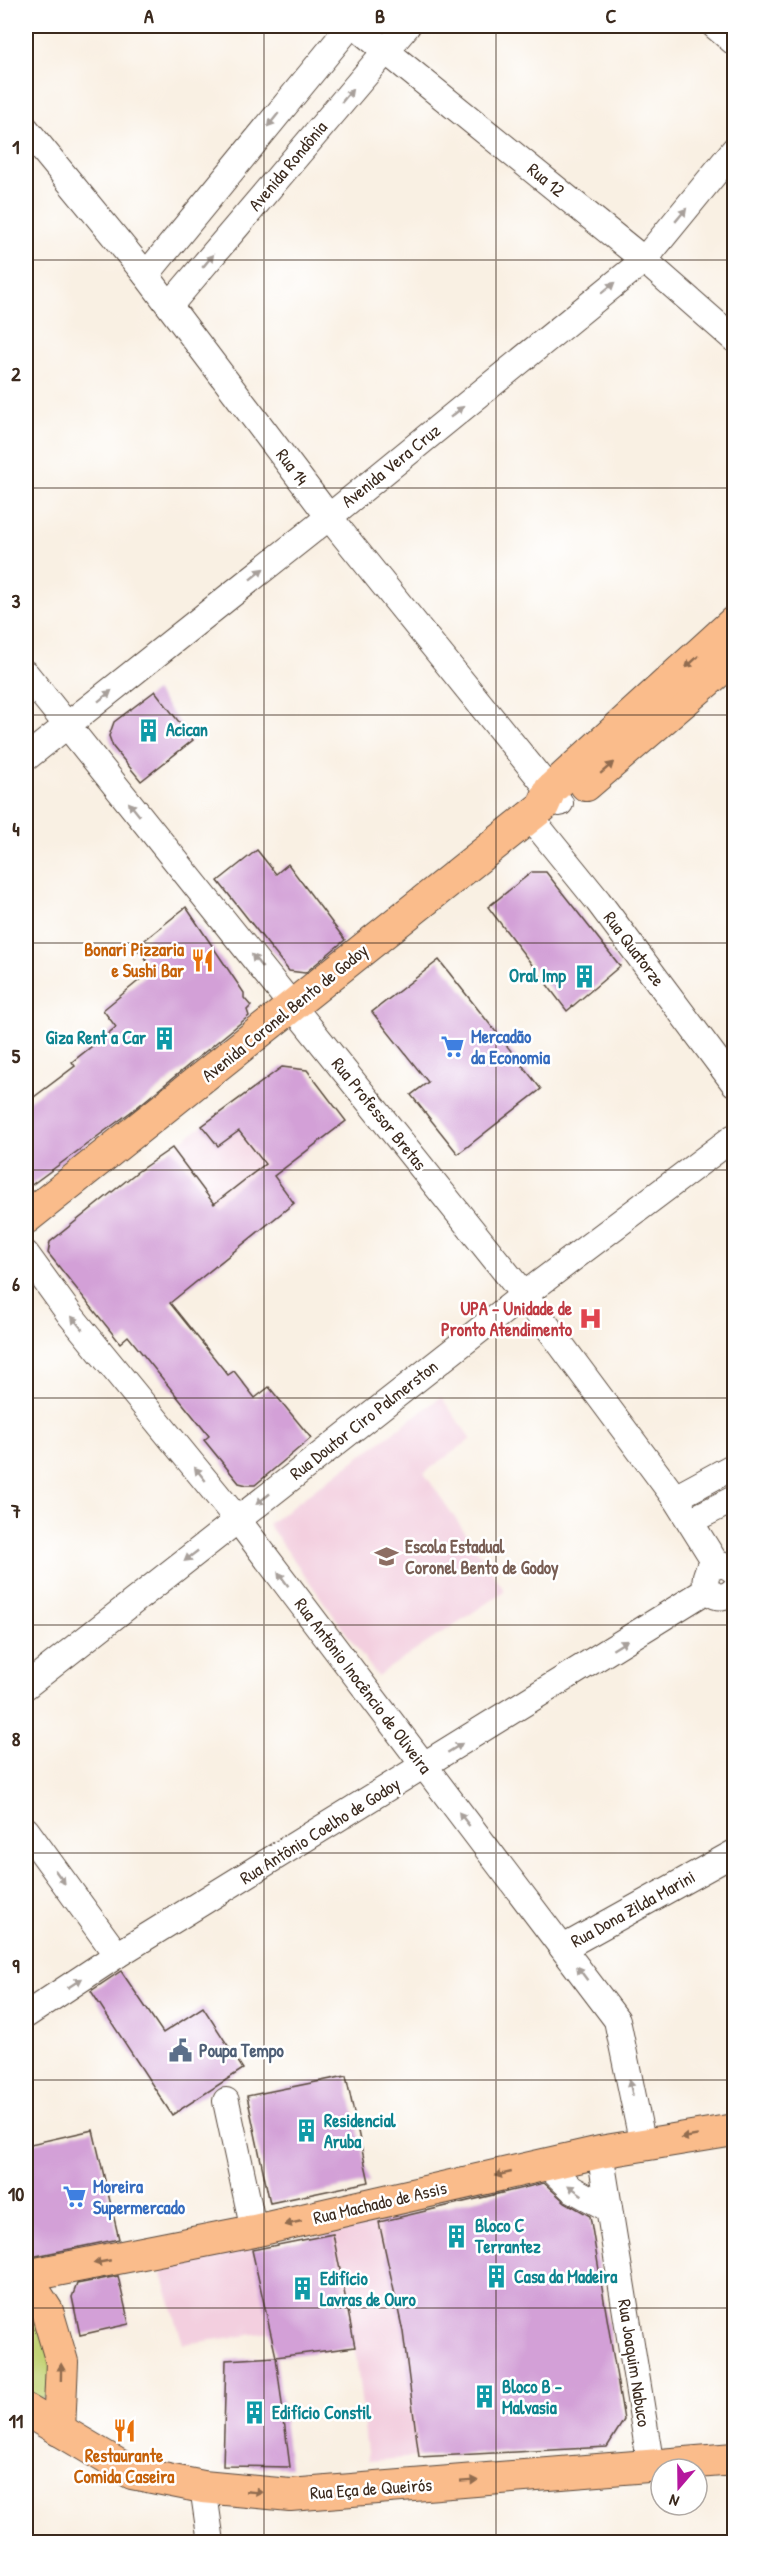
<svg xmlns="http://www.w3.org/2000/svg" width="760" height="2568" font-family="'Patrick Hand',sans-serif">
  <rect width="100%" height="100%" fill="#fff"/>
  <filter id="ink" filterUnits="userSpaceOnUse"><feTurbulence type="fractalNoise" baseFrequency=".0167" numOctaves="2"/><feDisplacementMap in="SourceGraphic" scale="12" xChannelSelector="R" yChannelSelector="G"/><feConvolveMatrix kernelMatrix="1 2 1 2 8 2 1 2 1" color-interpolation-filters="sRGB"/></filter>
  <filter id="wash" filterUnits="userSpaceOnUse"><feTurbulence type="fractalNoise" baseFrequency=".008" numOctaves="4" result="noise"/><feDisplacementMap in="SourceGraphic" scale="24" xChannelSelector="R" yChannelSelector="G"/><feGaussianBlur stdDeviation="1.35" result="paint"/><feColorMatrix in="noise" values="0 0 0 0 0 0 0 0 0 0 0 0 0 0 0 0 0 1.4 0 .05"/><feComposite in="paint" operator="in"/></filter>
  <g filter="url(#wash)">
    <rect width="100%" height="100%" fill="#f9f0e3"/>
    <g fill="#f3cfdf">
      <path d="M223,1110L294,1203L244,1243L172,1148Z"/>
      <path d="M441,1397L471,1439L424,1473L505,1591L377,1676L268,1524Z"/>
      <path d="M379,2222L403,2332L419,2457L368,2461L355,2347L333,2234Z"/>
      <path d="M251,2247L271,2332L183,2344L158,2261Z"/>
    </g>
    <path fill="#c3d375" stroke="#7f7e4a" stroke-width="1.5" d="M26,2310C56,2339 51,2352 51,2391L44,2399H33L26,2395Z"/>
    <g id="blocks">
      <g fill="#d3a0d7">
        <path d="M155,691L193,740L141,781L113,747L109,736L114,722Z"/>
        <path d="M257,850L276,874L288,864L345,940L305,973L289,971L218,881Z"/>
        <path d="M532,872H546L620,966L567,1011L488,907Z"/>
        <path d="M186,907L244,993V998L251,1006L247,1010L249,1016L136,1108L26,1189V1103L75,1066L72,1062L116,1027L103,1010L153,969L136,947Z"/>
        <path d="M439,960L541,1089L458,1154L411,1095L428,1082L372,1012Z"/>
        <path d="M282,1067L307,1070L346,1121L274,1176L294,1203L170,1303L228,1375L234,1371L255,1398L269,1387L311,1438L255,1485H247L239,1483L204,1440L209,1436L128,1336L120,1343L48,1253L50,1242L137,1172L172,1148L214,1204L265,1164L239,1131L218,1146L202,1126Z"/>
        <path d="M121,1971L163,2033L203,2007L243,2069L172,2115L91,1991Z"/>
        <path d="M346,2076L369,2182L270,2203L247,2096Z"/>
        <path d="M93,2130L119,2239L26,2258V2145Z"/>
        <path d="M544,2183L565,2202L590,2216L624,2420L607,2447L419,2457L403,2332L379,2222Z"/>
        <path d="M333,2234L355,2347L276,2357L252,2250Z"/>
        <path d="M118,2276L129,2324L80,2335L72,2297L77,2284Z"/>
        <path d="M276,2357L290,2467L223,2466L226,2360Z"/>
      </g>
    </g>
  </g>
  <g filter="url(#ink)">
    <use href="#blocks" fill-opacity="0" stroke="#58483c" stroke-width="1.5"/>
    <g fill="none" stroke-linecap="round" stroke-linejoin="round">
      <defs>
        <g id="minor">
          <path d="M355,26L644,260L734,339"/>
          <path d="M715,26L734,42"/>
          <path d="M26,129L146,275L329,517L560,803"/>
          <path d="M146,275L350,26"/>
          <path d="M170,305L407,26"/>
          <path d="M26,674L524,1295L675,1498L717,1565"/>
          <path d="M26,758L329,517L644,260L734,150"/>
          <path d="M530,817L598,901L734,1083"/>
          <path d="M26,1254L71,1316L237,1519L617,2020L643,2145"/>
          <path d="M675,1498L734,1466"/>
          <path d="M690,1521L734,1499"/>
          <path d="M734,1571C725,1563 719,1564 709,1569C697,1588 719,1607 734,1590"/>
          <path d="M26,1686L524,1295L734,1137"/>
          <path d="M26,1830L117,1955"/>
          <path d="M563,1948L734,1853"/>
          <path d="M26,2015L117,1955L707,1590"/>
          <path d="M226,2101L254,2231"/>
          <path d="M600,2152L651,2467"/>
          <path d="M547,2165L572,2189L609,2209"/>
          <path d="M203,2487L211,2542"/>
        </g>
        <g id="major">
          <path d="M586,785L734,658"/>
          <path d="M26,1218L543,806L550,790L734,622"/>
          <path d="M26,2276L254,2231L600,2152L734,2130"/>
          <path d="M26,2278L47,2311L62,2362L59,2430"/>
          <path d="M26,2410L132,2473L203,2487L290,2495L734,2459"/>
        </g>
      </defs>
      <use href="#minor" stroke="#58483c" stroke-width="28"/>
      <use href="#major" stroke="#58483c" stroke-width="34"/>
      <use href="#minor" stroke="#fff" stroke-width="26"/>
      <use href="#major" stroke="#fabc8b" stroke-width="32"/>
    </g>
    <defs><path id="oneway-solid" d="M-6-.8H1V-3.2L6.5 0L1 3.2V.8H-6Z" transform="scale(1.5)"/></defs>
    <g fill="#a79f9a">
      <use href="#oneway-solid" transform="translate(347 96) rotate(-50)"/>
      <use href="#oneway-solid" transform="translate(273 120) rotate(129)"/>
      <use href="#oneway-solid" transform="translate(681 215) rotate(-50)"/>
      <use href="#oneway-solid" transform="translate(208 261) rotate(-50)"/>
      <use href="#oneway-solid" transform="translate(608 288) rotate(-39)"/>
      <use href="#oneway-solid" transform="translate(457 412) rotate(-39)"/>
      <use href="#oneway-solid" transform="translate(257 574) rotate(-39)"/>
      <use href="#oneway-solid" transform="translate(105 696) rotate(-39)"/>
      <use href="#oneway-solid" transform="translate(134 809) rotate(-129)"/>
      <use href="#oneway-solid" transform="translate(257 961) rotate(-129)"/>
      <use href="#oneway-solid" transform="translate(77 1323) rotate(-129)"/>
      <use href="#oneway-solid" transform="translate(200 1474) rotate(-129)"/>
      <use href="#oneway-solid" transform="translate(263 1499) rotate(142)"/>
      <use href="#oneway-solid" transform="translate(191 1556) rotate(142)"/>
      <use href="#oneway-solid" transform="translate(283 1579) rotate(-127)"/>
      <use href="#oneway-solid" transform="translate(620 1645) rotate(-32)"/>
      <use href="#oneway-solid" transform="translate(455 1748) rotate(-32)"/>
      <use href="#oneway-solid" transform="translate(464 1819) rotate(-128)"/>
      <use href="#oneway-solid" transform="translate(60 1877) rotate(54)"/>
      <use href="#oneway-solid" transform="translate(582 1973) rotate(-127)"/>
      <use href="#oneway-solid" transform="translate(75 1983) rotate(-33)"/>
      <use href="#oneway-solid" transform="translate(631 2088) rotate(-102)"/>
      <use href="#oneway-solid" transform="translate(575 2190) rotate(-145)"/>
    </g>
    <g fill="#916c4f">
      <use href="#oneway-solid" transform="translate(692 662) rotate(138)"/>
      <use href="#oneway-solid" transform="translate(607 768) rotate(-41)"/>
      <use href="#oneway-solid" transform="translate(689 2137) rotate(170)"/>
      <use href="#oneway-solid" transform="translate(503 2174) rotate(167)"/>
      <use href="#oneway-solid" transform="translate(293 2223) rotate(167)"/>
      <use href="#oneway-solid" transform="translate(102 2262) rotate(169)"/>
      <use href="#oneway-solid" transform="translate(61 2372) rotate(-89)"/>
      <use href="#oneway-solid" transform="translate(469 2481) rotate(-4)"/>
      <use href="#oneway-solid" transform="translate(254 2492) rotate(5)"/>
    </g>
  </g>
  <path fill="none" stroke="#3b2a1e" stroke-width="1.5" stroke-opacity="0.55" d="M264,26V2542M496,26V2542M26,260H734M26,488H734M26,715H734M26,943H734M26,1170H734M26,1398H734M26,1625H734M26,1853H734M26,2080H734M26,2308H734"/>
  <defs>
    <symbol id="building-bare" viewBox="-9 -9 18 18"><path d="M-4-6H4V6H1V3H-1V6H-4ZM-2.5-4.3h1.7v1.8h-1.7ZM.8-4.3h1.7v1.8H.8ZM-2.5-1h1.7V.8h-1.7ZM.8-1h1.7V.8H.8Z" fill="#0f9aa8" stroke="#fff" stroke-width="2.5" paint-order="stroke"/></symbol>
    <symbol id="restaurant-bare" viewBox="-9 -9 18 18"><path d="M-5-6h1v4h1v-4h1v4h1v-4h1v5L-1.5 .5V6h-2V.5L-5-1ZM5-6V6H3V1.5H1.5Q1.5-4 5-6Z" fill="#e8710a" stroke="#fff" stroke-width="2.5" paint-order="stroke"/></symbol>
    <symbol id="supermarket-bare" viewBox="-9 -9 18 18"><path d="M-6-5.5h2.5l.6 2H6L4.5 2H-2.5L-4.4-4H-6ZM-1.5 3.2a1.3 1.3 0 1 0 .1 0ZM3 3.2a1.3 1.3 0 1 0 .1 0Z" fill="#3f7fe0" stroke="#fff" stroke-width="2.5" paint-order="stroke"/></symbol>
    <symbol id="hospital-bare" viewBox="-9 -9 18 18"><path d="M-5-5h3v3.5h4V-5h3V5h-3V1.5h-4V5h-3Z" fill="#e0444e" stroke="#fff" stroke-width="2.5" paint-order="stroke"/></symbol>
    <symbol id="school-bare" viewBox="-9 -9 18 18"><path d="M0-5L7-2L0 1L-7-2ZM-4 1L0 2.5L4 1V4Q0 6-4 4Z" fill="#8d6e63" stroke="#fff" stroke-width="2.5" paint-order="stroke"/></symbol>
    <symbol id="civic-bare" viewBox="-9 -9 18 18"><path d="M-.6-6.5H3V-4.5H.6V-3L4-1V1h2V6H-6V1h2V-1L-.6-3ZM-1.2 2.5V6h2.4V2.5Z" fill="#5c6f8a" stroke="#fff" stroke-width="2.5" paint-order="stroke"/></symbol>
  </defs>
  <g fill-rule="evenodd">
    <use href="#building-bare" x="132" y="714" width="33" height="33"/>
    <use href="#restaurant-bare" x="186" y="944" width="33" height="33"/>
    <use href="#building-bare" x="568" y="960" width="33" height="33"/>
    <use href="#building-bare" x="148" y="1022" width="33" height="33"/>
    <use href="#supermarket-bare" x="436" y="1030" width="33" height="33"/>
    <use href="#hospital-bare" x="574" y="1302" width="33" height="33"/>
    <use href="#school-bare" x="370" y="1540" width="33" height="33"/>
    <use href="#civic-bare" x="164" y="2034" width="33" height="33"/>
    <use href="#building-bare" x="290" y="2114" width="33" height="33"/>
    <use href="#supermarket-bare" x="58" y="2180" width="33" height="33"/>
    <use href="#building-bare" x="440" y="2220" width="33" height="33"/>
    <use href="#building-bare" x="480" y="2260" width="33" height="33"/>
    <use href="#building-bare" x="286" y="2272" width="33" height="33"/>
    <use href="#building-bare" x="468" y="2380" width="33" height="33"/>
    <use href="#building-bare" x="238" y="2396" width="33" height="33"/>
    <use href="#restaurant-bare" x="108" y="2414" width="33" height="33"/>
  </g>
  <g text-anchor="middle" stroke-width="5" stroke-linejoin="round" paint-order="stroke">
    <g font-size="18" fill="#3b2a1e" stroke="#fff">
      <text transform="translate(288 166) rotate(-50)" y="6">Avenida Rondônia</text>
      <text transform="translate(546 180) rotate(39)" y="6">Rua 12</text>
      <text transform="translate(391 466) rotate(-39)" y="6">Avenida Vera Cruz</text>
      <text transform="translate(292 467) rotate(53)" y="6">Rua 14</text>
      <text transform="translate(634 949) rotate(53)" y="6">Rua Quatorze</text>
      <text transform="translate(285 1013) rotate(-39)" y="6">Avenida Coronel Bento de Godoy</text>
      <text transform="translate(379 1114) rotate(51)" y="6">Rua Professor Bretas</text>
      <text transform="translate(364 1420) rotate(-38)" y="6">Rua Doutor Ciro Palmerston</text>
      <text transform="translate(363 1686) rotate(53)" y="6">Rua Antônio Inocêncio de Oliveira</text>
      <text transform="translate(320 1831) rotate(-32)" y="6">Rua Antônio Coelho de Godoy</text>
      <text transform="translate(633 1909) rotate(-29)" y="6">Rua Dona Zilda Marini</text>
      <text transform="translate(380 2203) rotate(-13)" y="6">Rua Machado de Assis</text>
      <text transform="translate(634 2363) rotate(81)" y="6">Rua Joaquim Nabuco</text>
      <text transform="translate(371 2489) rotate(-4)" y="6">Rua Eça de Queirós</text>
    </g>
    <g font-size="18" font-weight="bold" fill="#0d838f" stroke="#fff" text-anchor="start">
      <text x="166" y="736">Acican</text>
      <text x="566" y="982" text-anchor="end">Oral Imp</text>
      <text x="146" y="1044" text-anchor="end">Giza Rent a Car</text>
      <text x="324" y="2127">Residencial<tspan x="324" dy="21">Aruba</tspan></text>
      <text x="475" y="2232">Bloco C<tspan x="475" dy="21">Terrantez</tspan></text>
      <text x="514" y="2283">Casa da Madeira</text>
      <text x="320" y="2285">Edifício<tspan x="320" dy="21">Lavras de Ouro</tspan></text>
      <text x="502" y="2393">Bloco B -<tspan x="502" dy="21">Malvasia</tspan></text>
      <text x="272" y="2419">Edifício Constil</text>
    </g>
    <g font-size="18" font-weight="bold" fill="#c56008" stroke="#fff" text-anchor="end">
      <text x="184" y="956">Bonari Pizzaria<tspan x="184" dy="21">e Sushi Bar</tspan></text>
      <text x="124" y="2462" text-anchor="middle">Restaurante<tspan x="124" dy="21">Comida Caseira</tspan></text>
    </g>
    <g font-size="18" font-weight="bold" fill="#366cbe" stroke="#fff" text-anchor="start">
      <text x="471" y="1043">Mercadão<tspan x="471" dy="21">da Economia</tspan></text>
      <text x="93" y="2193">Moreira<tspan x="93" dy="21">Supermercado</tspan></text>
    </g>
    <g font-size="18" font-weight="bold" fill="#be3a42" stroke="#fff" text-anchor="end">
      <text x="572" y="1315">UPA - Unidade de<tspan x="572" dy="21">Pronto Atendimento</tspan></text>
    </g>
    <g font-size="18" font-weight="bold" fill="#785e54" stroke="#fff" text-anchor="start">
      <text x="405" y="1553">Escola Estadual<tspan x="405" dy="21">Coronel Bento de Godoy</tspan></text>
    </g>
    <g font-size="18" font-weight="bold" fill="#4e5e75" stroke="#fff" text-anchor="start">
      <text x="199" y="2057">Poupa Tempo</text>
    </g>
  </g>
  <rect width="760" height="2568" fill="none" stroke="#fff" stroke-width="66"/>
  <g transform="translate(679 2487) rotate(200)"><circle r="28" fill="#ffffff" stroke="#b1aaa5" stroke-width="1.5"/>
  <path d="M0-4.5L10 22L0 15L-10 22Z" fill="#b5179e"/>
  <text y="-9" font-size="16" font-weight="bold" text-anchor="middle" fill="#3b2a1e">N</text>
  </g>
  <rect x="33" y="33" width="694" height="2502" fill="none" stroke="#3b2a1e" stroke-width="2"/>
  <g font-size="20" text-anchor="middle" font-weight="bold" fill="#3b2a1e">
    <text x="149" y="23">A</text>
    <text x="380" y="23">B</text>
    <text x="611" y="23">C</text>
    <text x="16" y="154">1</text>
    <text x="16" y="381">2</text>
    <text x="16" y="608">3</text>
    <text x="16" y="836">4</text>
    <text x="16" y="1063">5</text>
    <text x="16" y="1291">6</text>
    <text x="16" y="1518">7</text>
    <text x="16" y="1746">8</text>
    <text x="16" y="1973">9</text>
    <text x="16" y="2201">10</text>
    <text x="16" y="2428">11</text>
  </g>
</svg>
